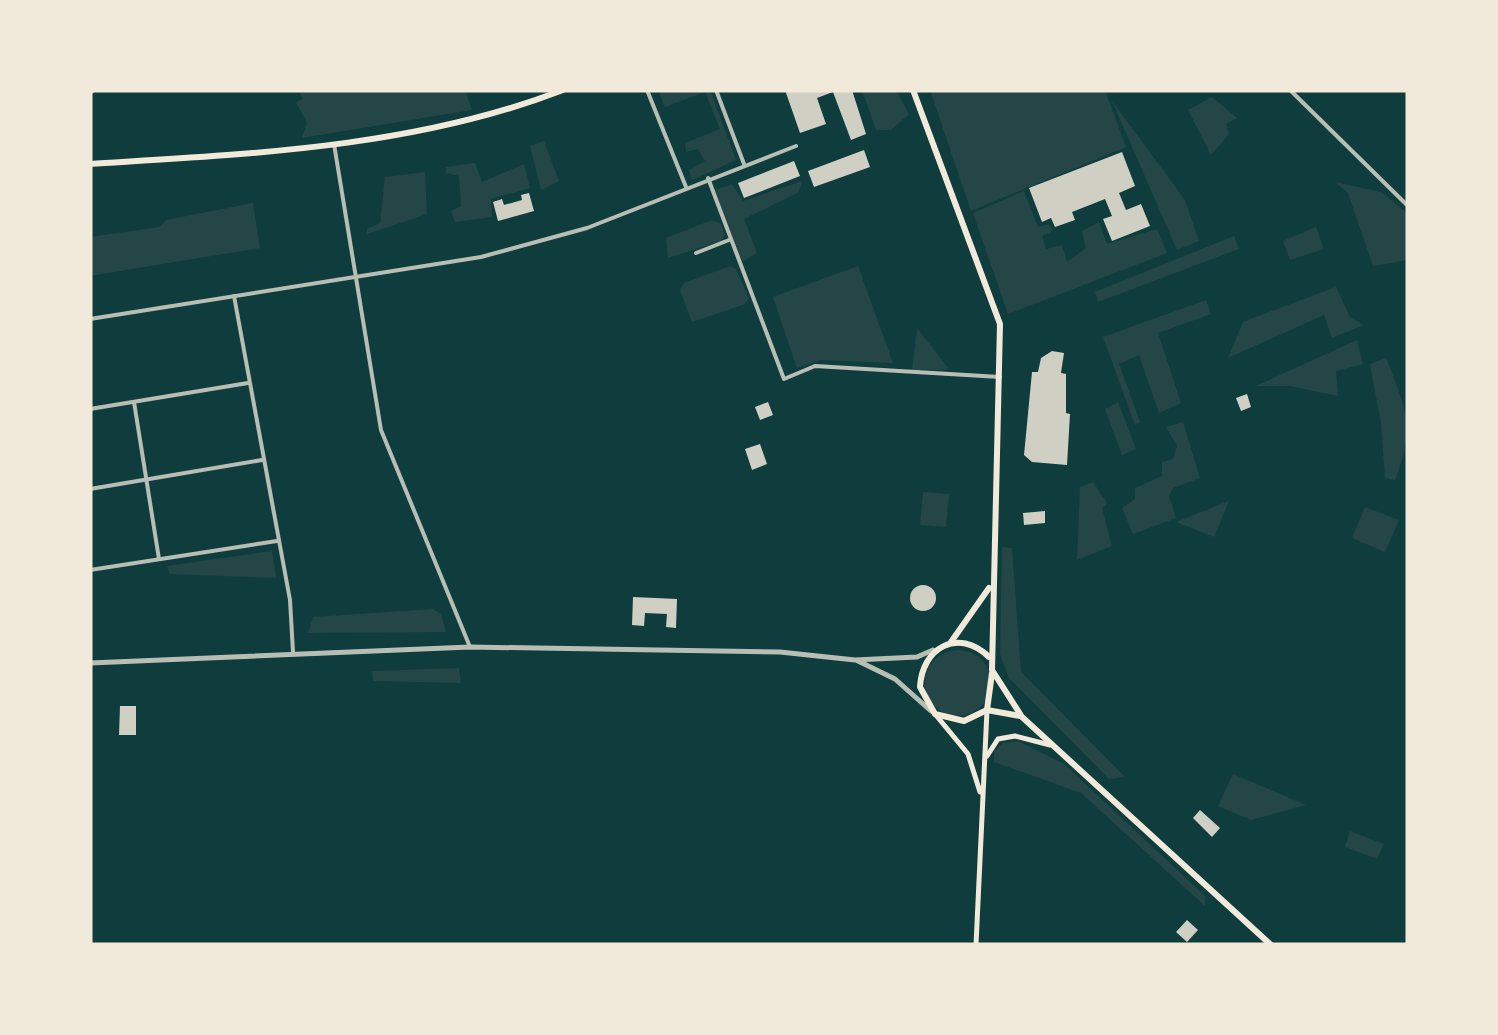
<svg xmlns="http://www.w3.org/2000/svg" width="1498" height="1035" font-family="'Fira Sans',sans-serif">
  <rect width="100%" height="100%" fill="#0f3d3e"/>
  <g fill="#244646">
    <path d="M298,90H465L472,110L302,138L307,123L296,102L303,99Z"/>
    <path d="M658,90H710L736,160L692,180L689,170L705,161L698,149L686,152L685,143L720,129L705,92L665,107Z"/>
    <path d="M862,90H896L909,114L891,130H876Z"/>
    <path d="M930,90H1105L1126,147L971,211Z"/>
    <path d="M1212,97L1237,118L1226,124L1229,134L1211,155L1188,110Z"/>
    <path d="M1112,101L1185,200L1199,241L1177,250Z"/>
    <path d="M544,141L559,181L541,190L530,146Z"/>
    <path d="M475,163L482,182L524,164L530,188L491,199L492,217L455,222L451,211L461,206L459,176L446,173V167Z"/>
    <path d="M425,172L427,214L367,234V229L380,223L385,177Z"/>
    <path d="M802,181L799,192L744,219L757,253L742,262L715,190L732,184L743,201Z"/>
    <path d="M1335,182L1381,192L1408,214V260L1373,266L1348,193Z"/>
    <path d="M1024,191L1038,227L1049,224L1053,231L1042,236L1046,249L1062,245L1067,262L1086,248L1082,231L1099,222L1107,244L1157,229L1167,253L1008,314L973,213Z"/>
    <path d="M253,203L260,248L90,276V237L160,227L166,220Z"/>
    <path d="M712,220L721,224L725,235L721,241L668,258L666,238Z"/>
    <path d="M1316,227L1324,249L1290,260L1283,241Z"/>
    <path d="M1234,236L1239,249L1098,302L1095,292Z"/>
    <path d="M730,266L736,269L749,298L745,304L692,322L680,290L684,283Z"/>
    <path d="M858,266L893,363L821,360L797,368L773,297Z"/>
    <path d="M1336,287L1350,317L1364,325L1332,338L1324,315L1228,358L1243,322Z"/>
    <path d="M1206,300L1211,314L1158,333L1181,403L1159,413L1139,355L1119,364L1140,422L1135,425L1103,337Z"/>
    <path d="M917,328L948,368L946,370H912Z"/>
    <path d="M1357,340L1363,364L1336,371L1338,396L1290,386H1256Z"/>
    <path d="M1386,358C1406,409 1416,427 1395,480L1385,478L1381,424L1370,364Z"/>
    <path d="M1118,402L1136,449L1122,455L1105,409Z"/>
    <path d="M1183,422L1200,478L1173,488L1169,496L1176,518L1133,534L1122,508L1135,499V488L1162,476V462L1173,459L1177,446L1166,427Z"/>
    <path d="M1093,482L1107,503L1102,508L1112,546L1077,560L1080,487Z"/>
    <path d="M923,492L949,494L946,527L920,525Z"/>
    <path d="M1229,501L1214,537L1176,522Z"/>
    <path d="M1365,507L1399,520L1385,552L1352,538Z"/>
    <path d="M1002,547L1012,548L1021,672L1125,777L1109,779L1009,678L1000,654Z"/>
    <path d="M272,551L276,578L170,574L167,566Z"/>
    <path d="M433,609L441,614L446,632L308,633L313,617Z"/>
    <circle cx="958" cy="683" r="33"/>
    <path d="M459,668L461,683L373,681L372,671Z"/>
    <path d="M1018,741L1064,764L1205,896V906L1081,793L994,762V751L1003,743Z"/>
    <path d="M1233,774L1306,805L1251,820L1218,806Z"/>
    <path d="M1350,831L1384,844L1377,859L1345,847Z"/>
  </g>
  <g fill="#cfcfc3">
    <path d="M785,90H852L866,134L851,140L833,92L817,98L826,124L800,133Z"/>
    <path d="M864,150L870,167L814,187L808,171Z"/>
    <path d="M1122,152L1135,186L1119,193L1126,210L1141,204L1150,226L1112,241L1103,219L1112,216L1105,199L1072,212L1075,220L1055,227L1051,218L1042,222L1029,188Z"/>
    <path d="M794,161L800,176L744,198L738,183Z"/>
    <path d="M529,193L534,211L498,221L493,202L502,199L504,205L522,200L521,195Z"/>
    <path d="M1052,351L1064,353L1061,373L1066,374V413L1070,414L1067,465L1032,462L1024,455L1032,372H1038L1041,358Z"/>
    <path d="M1247,394L1251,407L1241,411L1236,398Z"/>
    <path d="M768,402L773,415L760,420L755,407Z"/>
    <path d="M760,444L767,464L752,470L745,449Z"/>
    <path d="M1045,511V523L1024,525L1023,513Z"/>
    <circle cx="923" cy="598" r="13"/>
    <path d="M633,597L677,599L676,628L666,627L667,614L645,613L644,626L632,625Z"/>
    <path d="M120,706H136V735H119Z"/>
    <path d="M1200,810L1220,828L1212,837L1193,818Z"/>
    <path d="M1187,920L1198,930L1187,942L1176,932Z"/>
  </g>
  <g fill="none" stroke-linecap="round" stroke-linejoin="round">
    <g stroke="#b8beb3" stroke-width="4">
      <path d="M647,90L686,187"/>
      <path d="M716,90L744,164"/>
      <path d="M1290,90L1408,206"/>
      <path d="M90,93L94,90"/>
      <path d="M334,144L381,430L470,647"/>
      <path d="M708,178L784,379L815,366L1000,377"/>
      <path d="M696,253L729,240"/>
      <path d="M234,296L290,600L293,652"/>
      <path d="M90,319L481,257L587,228L796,146"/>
      <path d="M134,402L159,559"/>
      <path d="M90,409L248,383"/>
      <path d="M90,489L262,460"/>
      <path d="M90,570L277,541"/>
    </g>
    <g stroke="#b8beb3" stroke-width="5">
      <path d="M858,661L895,679L931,711"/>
      <path d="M90,663L470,647L780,652L855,660L917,657L933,650"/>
    </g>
    <g stroke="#f1e9da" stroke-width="5">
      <path d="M935,714L968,754L980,792"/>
      <path d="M987,756L998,739L1015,736L1050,745"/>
      <path d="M976,945L987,710"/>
    </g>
    <g stroke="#f1e9da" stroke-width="6">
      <path d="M913,90L1000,324L992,670L1022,717L1271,945"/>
      <path d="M90,164C249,154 413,148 563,90"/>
      <path d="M951,642L989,588"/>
      <path d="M989,657C958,627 922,648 920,687L935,714L964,721L987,710L992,673"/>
      <path d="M987,710L1020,716"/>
    </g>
  </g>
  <rect width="1498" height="1035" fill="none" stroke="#f1e9da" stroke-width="185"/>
</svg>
